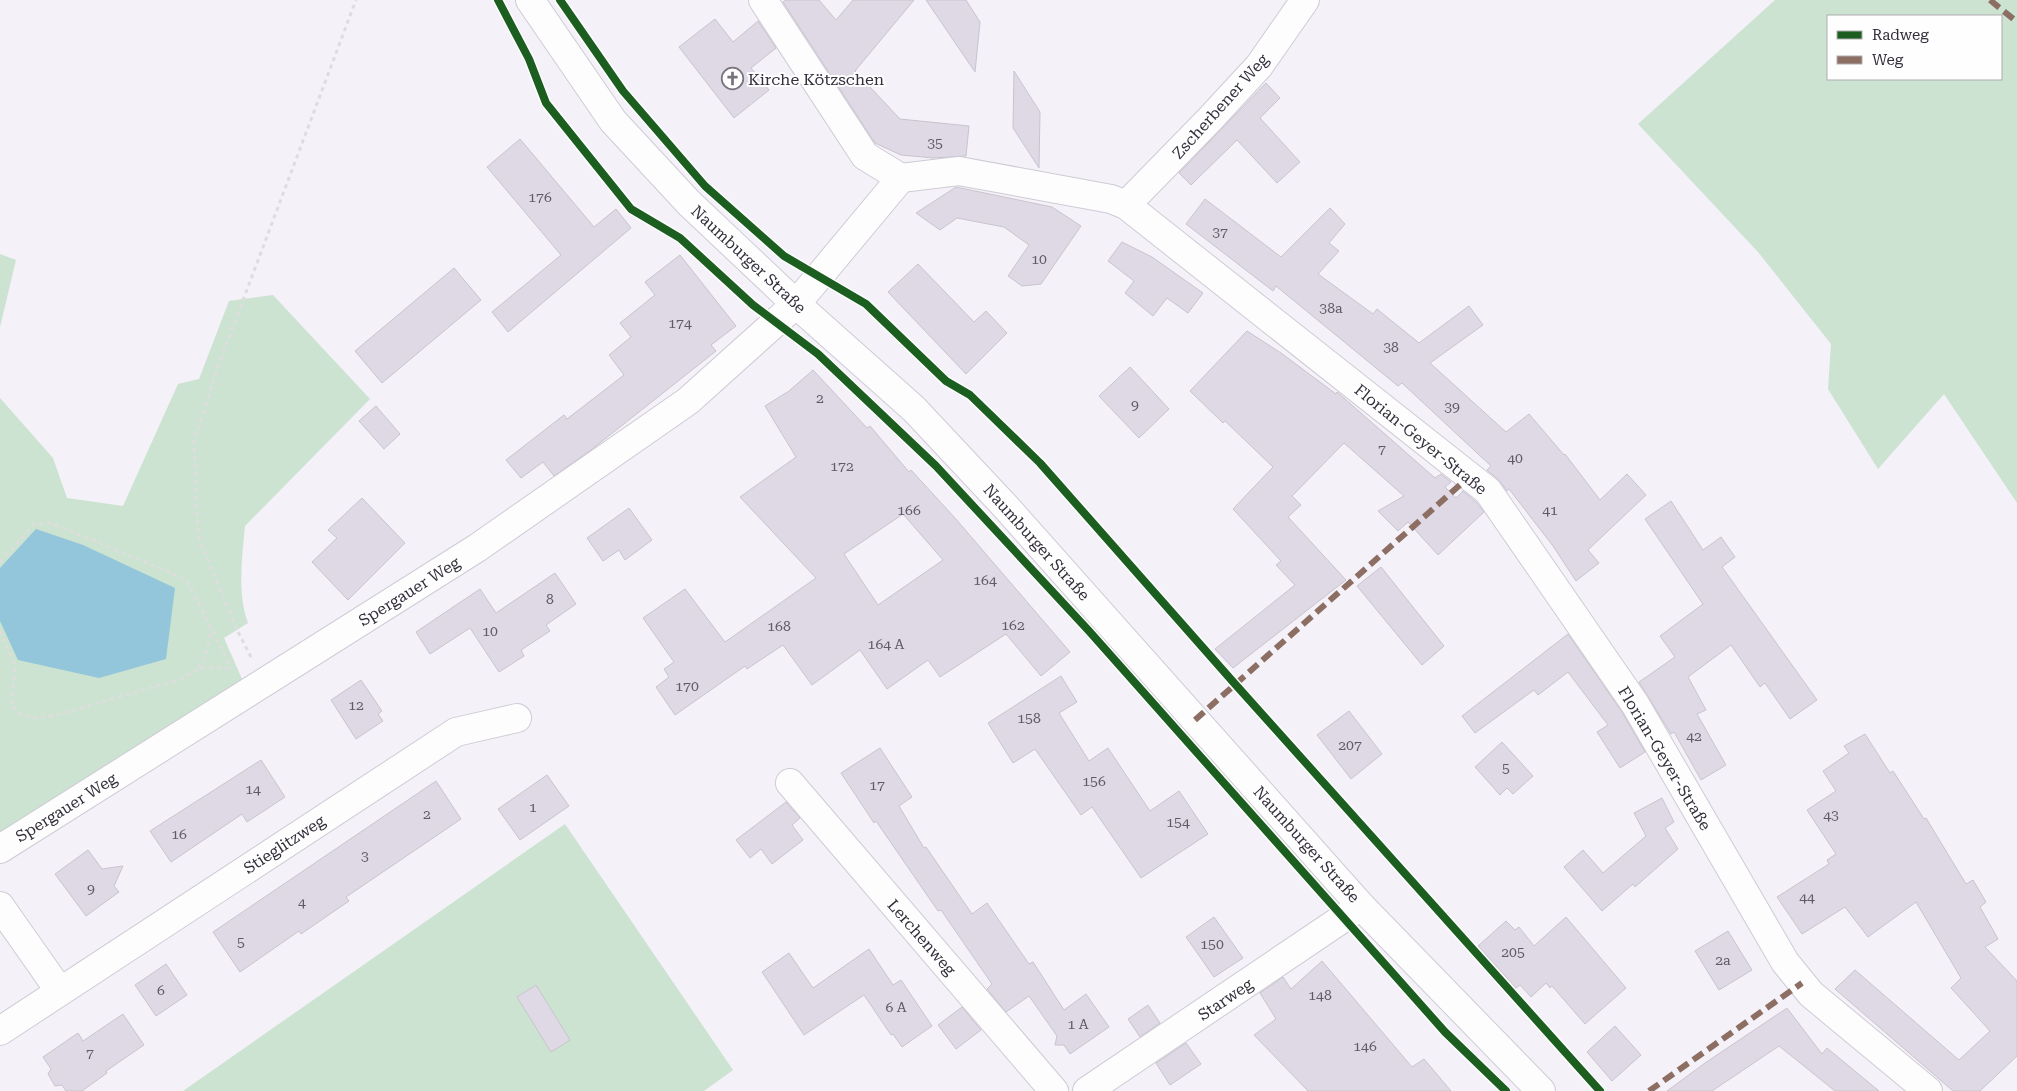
<svg xmlns="http://www.w3.org/2000/svg" width="2017" height="1091" font-family="'Roboto Serif',serif">
  <rect width="100%" height="100%" fill="#f4f1f8"/>
  <g fill="#cbe3d0" fill-rule="evenodd">
    <path d="M1775,0H2017V503L1944,394L1878,469L1828,389L1831,344L1758,252L1638,124ZM1828,16H2001V79H1828Z"/>
    <path d="M0,254L16,260L0,327Z"/>
    <path d="M273,295L370,399L245,526C242,558 237,593 248,623L224,638L242,679L52,806L0,838V398L53,458L67,498L123,506L178,384L199,379L229,301Z"/>
    <path d="M565,824L733,1070L704,1091H183Z"/>
  </g>
  <path fill="#93c6da" d="M36,529L83,545L175,588L166,659L99,678L18,660L0,621V568Z"/>
  <g fill="#dfd9e6" stroke="#c8c4cd" fill-rule="evenodd">
    <path d="M786,0H819L836,20L853,0H914L855,71L900,119L969,126L966,156L933,158L901,155L875,143L783,2Z"/>
    <path d="M926,0H966L980,22L975,72Z"/>
    <path d="M715,19L733,42L758,21L776,48L751,68L769,90L734,118L679,47Z"/>
    <path d="M1014,71L1040,112L1039,168L1013,128Z"/>
    <path d="M1266,83L1280,98L1260,118L1300,162L1277,183L1237,140L1191,185L1179,173Z"/>
    <path d="M520,139L594,227L616,209L631,228L508,332L492,312L561,255L487,167Z"/>
    <path d="M956,187L1052,207L1081,226L1041,284L1022,286L1008,276L1029,245L1004,227L957,218L940,230L916,213Z"/>
    <path d="M1205,199L1281,257L1330,208L1345,224L1329,243L1339,251L1318,274L1373,314L1377,309L1419,343L1469,306L1483,325L1430,363L1506,432L1529,414L1564,455L1565,454L1600,500L1627,474L1646,495L1588,550L1599,563L1576,581L1553,546L1509,489L1507,491L1498,479L1487,470L1491,466L1402,383L1398,386L1276,286L1273,291L1186,224Z"/>
    <path d="M1122,242L1152,257L1203,293L1188,313L1167,298L1153,316L1125,293L1134,281L1108,261Z"/>
    <path d="M680,255L736,326L711,345L716,351L591,450L554,476L543,462L521,478L506,460L564,415L567,419L624,375L609,355L631,337L620,323L655,295L645,282Z"/>
    <path d="M918,264L974,322L986,311L1007,333L966,374L888,292Z"/>
    <path d="M454,268L481,300L382,383L355,351Z"/>
    <path d="M1247,331L1281,353L1336,394L1337,392L1435,478L1441,474L1451,482L1445,487L1456,498L1463,491L1476,502L1484,512L1438,555L1408,522L1398,531L1378,511L1404,496L1344,443L1292,496L1301,505L1288,517L1346,580L1233,668L1215,649L1295,585L1276,565L1281,561L1233,509L1273,467L1225,421L1223,423L1190,391Z"/>
    <path d="M1130,367L1169,409L1139,438L1099,396Z"/>
    <path d="M813,370L867,428L870,426L909,472L911,470L955,518L1070,652L1041,676L1006,634L940,677L928,660L887,689L860,650L812,685L783,645L747,669L745,666L675,715L656,687L669,677L664,669L674,662L643,618L685,589L725,642L816,578L740,497L796,457L765,406L789,391ZM903,514L943,560L878,605L844,554Z"/>
    <path d="M376,406L400,434L384,449L359,421Z"/>
    <path d="M362,498L405,543L348,600L312,562L337,538L328,530Z"/>
    <path d="M1671,501L1703,550L1721,537L1735,557L1722,567L1817,700L1790,719L1765,683L1760,687L1731,645L1688,677L1706,710L1697,714L1726,765L1701,780L1674,732L1671,734L1639,682L1675,657L1660,636L1703,604L1645,519Z"/>
    <path d="M629,508L652,540L625,560L619,550L603,561L587,538Z"/>
    <path d="M1381,567L1444,646L1422,665L1357,586Z"/>
    <path d="M555,573L576,604L546,625L550,631L521,650L524,656L499,672L470,628L430,654L416,632L480,589L496,613Z"/>
    <path d="M1568,634L1622,712L1645,752L1620,768L1597,732L1608,725L1568,672L1538,695L1534,690L1475,733L1462,716Z"/>
    <path d="M1061,676L1077,702L1059,713L1089,761L1108,748L1150,811L1179,791L1208,834L1141,878L1092,807L1081,815L1035,749L1013,763L988,723Z"/>
    <path d="M361,680L382,711L378,714L383,721L356,739L331,700Z"/>
    <path d="M1349,711L1382,754L1351,779L1317,735Z"/>
    <path d="M1865,734L1890,773L1893,771L1924,819L1926,818L1966,884L1973,880L1986,902L1980,907L1998,939L1985,947L2017,981V1056L1980,1091H1953L1835,989L1855,970L1959,1060L1990,1031L1951,988L1961,978L1916,902L1868,937L1845,907L1802,934L1777,897L1829,864L1827,860L1836,854L1807,810L1836,791L1823,771L1849,753L1844,746Z"/>
    <path d="M1502,742L1533,776L1513,794L1507,788L1500,795L1475,767Z"/>
    <path d="M880,748L912,797L899,806L924,848L926,847L972,914L987,903L1029,964L1033,962L1064,1010L1086,994L1109,1027L1070,1054L1064,1045H1055L1057,1036L1029,996L1006,1012L987,989L992,984L941,910L938,911L876,821L874,823L841,773Z"/>
    <path d="M261,760L285,797L247,822L242,814L171,862L150,831Z"/>
    <path d="M547,775L569,806L520,840L498,809Z"/>
    <path d="M436,781L461,819L346,897L349,901L301,934L299,931L240,972L213,932Z"/>
    <path d="M1662,798L1674,822L1665,828L1678,849L1635,887L1633,884L1602,911L1564,867L1583,850L1603,873L1646,836L1634,813Z"/>
    <path d="M786,802L800,818L792,825L803,840L772,864L761,849L750,858L736,840Z"/>
    <path d="M88,850L102,869L123,866L114,886L119,892L86,916L55,874Z"/>
    <path d="M1214,917L1243,958L1214,977L1186,937Z"/>
    <path d="M1566,917L1626,988L1585,1024L1552,986L1550,988L1546,983L1531,997L1520,985L1516,988L1478,946L1506,921L1515,930L1519,927L1534,946Z"/>
    <path d="M1728,931L1752,970L1719,990L1695,951Z"/>
    <path d="M869,949L893,985L901,980L932,1026L902,1047L893,1034L891,1035L864,995L804,1035L762,972L789,953L813,988Z"/>
    <path d="M1322,961L1412,1067L1424,1059L1451,1091H1308L1254,1035L1276,1019L1260,993L1283,977L1291,989Z"/>
    <path d="M166,964L187,995L156,1016L135,985Z"/>
    <path d="M536,985L570,1040L551,1052L517,997Z"/>
    <path d="M1148,1005L1160,1023L1140,1037L1128,1019Z"/>
    <path d="M962,1007L981,1030L956,1049L938,1025Z"/>
    <path d="M1787,1008L1822,1054L1827,1048L1879,1091H1835L1779,1046L1712,1091H1667L1705,1063Z"/>
    <path d="M123,1014L144,1045L106,1071L107,1073L82,1091H66L62,1085L55,1086L48,1074L51,1069L43,1057L78,1033L83,1041Z"/>
    <path d="M1615,1026L1641,1055L1612,1081L1587,1052Z"/>
    <path d="M1186,1043L1201,1064L1170,1085L1156,1063Z"/>
  </g>
  <g fill="none" stroke-linecap="round" stroke-linejoin="round">
    <defs>
      <g id="minor">
        <path d="M530,0L613,121L689,203L796,304L914,409L1005,506L1361,906L1541,1091"/>
        <path d="M763,0L865,156L901,178L959,171L1111,199L1126,205L1488,491L1635,704L1785,962L1811,994L1928,1091"/>
        <path d="M1126,205L1210,119L1259,66L1305,0"/>
        <path d="M790,783L1054,1091"/>
        <path d="M0,849L477,548L688,401L796,304L901,178"/>
        <path d="M0,906L59,990"/>
        <path d="M0,1031L456,732L517,718"/>
        <path d="M1087,1091L1361,906"/>
      </g>
    </defs>
    <use href="#minor" stroke="#cfcbd5" stroke-width="30"/>
    <g stroke="#ddddde" stroke-width="3" stroke-dasharray="4 4" stroke-linecap="butt">
      <path d="M0,562L34,524L51,523L174,574L188,583L232,669"/>
      <path d="M0,631L15,665L11,706C23,721 35,718 53,716L181,679C201,667 206,665 230,669"/>
      <path d="M251,657L237,630L198,536L194,441L219,364L356,0"/>
      <path d="M199,668L207,651L211,628"/>
    </g>
    <use href="#minor" stroke="#fdfdfe" stroke-width="28"/>
    <g stroke="#8d6e63" stroke-width="6" stroke-dasharray="12 6" stroke-linecap="butt">
      <path d="M1990,0L2017,22"/>
      <path d="M1195,720L1469,477"/>
      <path d="M1649,1091L1802,983"/>
    </g>
    <defs>
      <g id="cycleway">
        <path d="M498,0L529,59L546,103L631,209L680,238L753,305L818,354L936,466L1089,631L1445,1032L1506,1091"/>
        <path d="M560,0L623,91L705,186L784,256L866,304L946,381L970,395L1040,463L1235,684L1600,1091"/>
      </g>
    </defs>
    <use href="#cycleway" stroke="#fefefe" stroke-width="11"/>
    <use href="#cycleway" stroke="#1b5e20" stroke-width="8"/>
  </g>
  <defs>
    <symbol id="church-ring" viewBox="-11 -11 22 22"><circle r="9.5" fill="#fefefe" stroke="#77737d" stroke-width="1.5"/><path d="M-1.2-6h2.4v3.5h3.3v2.4h-3.3V6h-2.4V-.1h-3.3v-2.4h3.3Z" fill="#77737d"/></symbol>
  </defs>
  <g fill-rule="evenodd">
    <use href="#church-ring" x="720" y="66" width="25" height="25"/>
  </g>
  <g text-anchor="middle" stroke-width="4" stroke-linejoin="round" paint-order="stroke">
    <g font-size="14" fill="#605a66">
      <text x="935" y="148">35</text>
      <text x="540" y="202">176</text>
      <text x="1220" y="237">37</text>
      <text x="1039" y="264">10</text>
      <text x="1331" y="313">38a</text>
      <text x="680" y="328">174</text>
      <text x="1391" y="352">38</text>
      <text x="820" y="403">2</text>
      <text x="1135" y="410">9</text>
      <text x="1452" y="412">39</text>
      <text x="1382" y="454">7</text>
      <text x="1515" y="463">40</text>
      <text x="842" y="471">172</text>
      <text x="909" y="515">166</text>
      <text x="1550" y="515">41</text>
      <text x="985" y="585">164</text>
      <text x="550" y="604">8</text>
      <text x="1013" y="630">162</text>
      <text x="779" y="631">168</text>
      <text x="490" y="636">10</text>
      <text x="886" y="649">164 A</text>
      <text x="687" y="691">170</text>
      <text x="356" y="710">12</text>
      <text x="1029" y="723">158</text>
      <text x="1694" y="741">42</text>
      <text x="1350" y="750">207</text>
      <text x="1506" y="773">5</text>
      <text x="1094" y="786">156</text>
      <text x="877" y="790">17</text>
      <text x="253" y="794">14</text>
      <text x="533" y="812">1</text>
      <text x="427" y="819">2</text>
      <text x="1831" y="820">43</text>
      <text x="1178" y="827">154</text>
      <text x="179" y="839">16</text>
      <text x="365" y="861">3</text>
      <text x="91" y="894">9</text>
      <text x="1807" y="902">44</text>
      <text x="302" y="907">4</text>
      <text x="241" y="947">5</text>
      <text x="1212" y="949">150</text>
      <text x="1513" y="957">205</text>
      <text x="1723" y="965">2a</text>
      <text x="161" y="995">6</text>
      <text x="1320" y="1000">148</text>
      <text x="896" y="1012">6 A</text>
      <text x="1078" y="1029">1 A</text>
      <text x="1365" y="1051">146</text>
      <text x="90" y="1058">7</text>
    </g>
    <g font-size="16" fill="#342f3b" stroke="#fefefe" text-anchor="start">
      <text x="748" y="85">Kirche Kötzschen</text>
    </g>
    <g font-size="16" fill="#342f3b" stroke="#fefefe">
      <text transform="translate(1220 106) rotate(-48)" y="6">Zscherbener Weg</text>
      <text transform="translate(749 259) rotate(43)" y="6">Naumburger Straße</text>
      <text transform="translate(1421 439) rotate(39)" y="6">Florian-Geyer-Straße</text>
      <text transform="translate(1037 542) rotate(48)" y="6">Naumburger Straße</text>
      <text transform="translate(409 591) rotate(-32)" y="6">Spergauer Weg</text>
      <text transform="translate(1665 758) rotate(59)" y="6">Florian-Geyer-Straße</text>
      <text transform="translate(66 807) rotate(-32)" y="6">Spergauer Weg</text>
      <text transform="translate(284 844) rotate(-33)" y="6">Stieglitzweg</text>
      <text transform="translate(1307 844) rotate(48)" y="6">Naumburger Straße</text>
      <text transform="translate(922 937) rotate(49)" y="6">Lerchenweg</text>
      <text transform="translate(1225 999) rotate(-34)" y="6">Starweg</text>
    </g>
  </g>
  <rect x="1827" y="15" width="175" height="65" fill="#fefefe" stroke="#adabb0"/>
  <rect x="1837" y="31" width="25" height="8" fill="#1b5e20" stroke="#adabb0"/>
  <text x="1872" y="40" font-size="15" fill="#342f3b">Radweg</text>
  <rect x="1837" y="56" width="25" height="8" fill="#8d6e63" stroke="#adabb0"/>
  <text x="1872" y="65" font-size="15" fill="#342f3b">Weg</text>
</svg>
